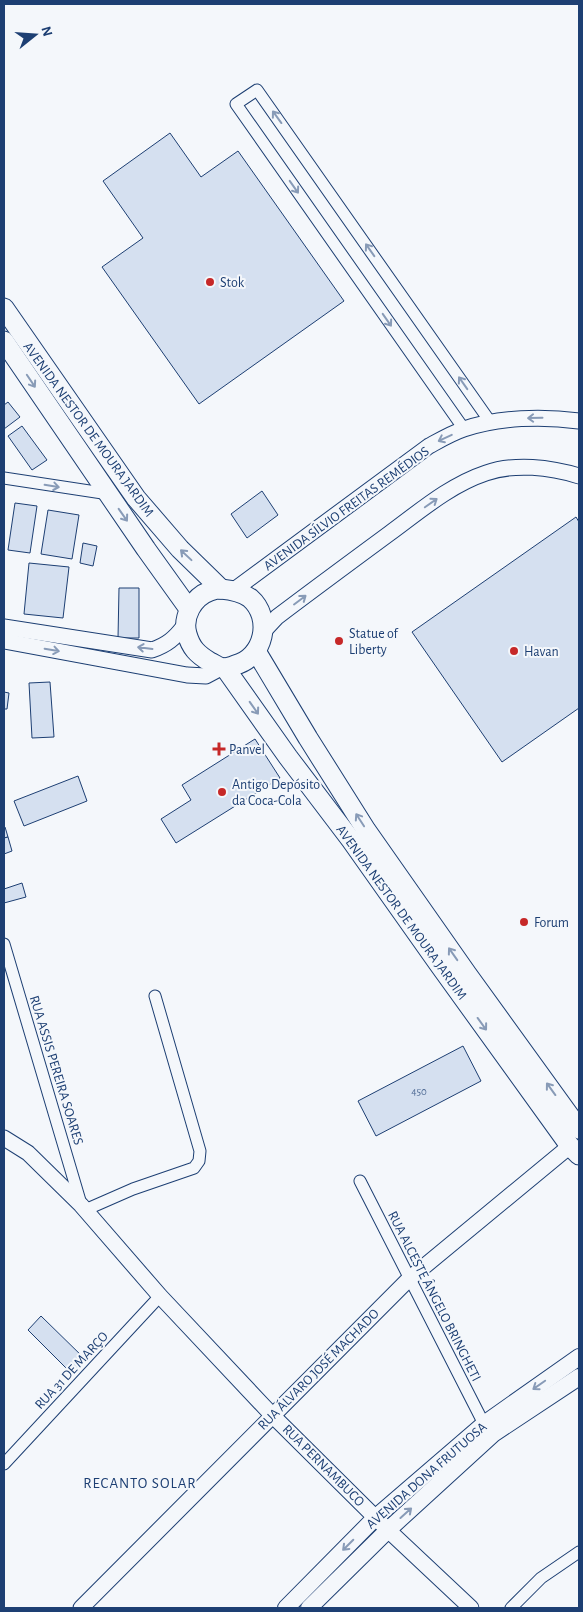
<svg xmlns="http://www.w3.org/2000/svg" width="583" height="1612" font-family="'Alegreya Sans',sans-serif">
  <rect width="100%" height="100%" fill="#f4f7fb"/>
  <g fill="#d5e0f0" stroke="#1d3f73">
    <path d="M170,133L201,177L238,151L344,301L199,404L102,267L143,238L103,181Z"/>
    <path d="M8,402L20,417L4,429V405Z"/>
    <path d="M22,426L47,460L32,470L8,436Z"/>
    <path d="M262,491L278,515L247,538L231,514Z"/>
    <path d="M15,503L37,506L30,553L8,550Z"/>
    <path d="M48,510L79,515L72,559L41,554Z"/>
    <path d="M576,517L579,522V708L502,762L412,632Z"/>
    <path d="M83,543L97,546L93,566L80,563Z"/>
    <path d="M29,563L69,567L63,618L24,614Z"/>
    <path d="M119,588H139V638H118Z"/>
    <path d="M50,682L54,737L32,738L29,683Z"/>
    <path d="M4,692L9,693L7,709H4Z"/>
    <path d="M255,739L280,778L176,843L161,819L191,800L182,785Z"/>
    <path d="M78,776L87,801L24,826L14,801Z"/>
    <path d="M5,827L8,837L4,838V828Z"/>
    <path d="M8,837L12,851L4,854V838Z"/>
    <path d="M22,883L26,897L4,903V889Z"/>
    <path d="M463,1046L481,1081L376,1136L358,1101Z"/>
    <path d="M41,1316L86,1360L72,1374L28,1330Z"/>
  </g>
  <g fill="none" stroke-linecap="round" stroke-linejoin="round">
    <defs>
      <g id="minor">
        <path d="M464,429L236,104L257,90L491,423"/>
        <path d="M4,478L109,494"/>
        <path d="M4,944L81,1204"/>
        <path d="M360,1181L484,1424"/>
        <path d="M85,1210L133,1189L194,1168L199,1161L200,1151L155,996"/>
        <path d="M4,1464L160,1296"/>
        <path d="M511,1608L541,1578L579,1552"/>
      </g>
      <g id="tertiary">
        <path d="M234,590L429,446C440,440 452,433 464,429C499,417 543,416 579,421"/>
        <path d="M4,627L152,650C167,645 175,638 184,626"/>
        <path d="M263,632L277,617C314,589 352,561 390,533C420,511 450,485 486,473C515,463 550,467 579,476"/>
        <path d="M4,641L187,675L206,676L221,668"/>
        <path d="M4,1138L28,1153L81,1205L160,1296L272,1415L388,1530L471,1608"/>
        <path d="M81,1608L409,1279L570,1146"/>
      </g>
      <g id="secondary">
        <path d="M286,1608L376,1517L484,1424L579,1357"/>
        <path d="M309,1608L388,1530L493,1434L579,1377"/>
      </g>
      <g id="primary">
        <path d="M4,308L136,498L180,549L221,589"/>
        <path d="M4,341L146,549L189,609"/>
        <path d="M221,589C231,590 242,592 250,598C273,618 264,658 235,665C230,667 225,669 220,667C217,666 213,663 210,662C197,654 191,648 187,634C182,617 193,597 210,591C213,590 218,589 221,589Z"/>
        <path d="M256,651L308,738L366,830L467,974L579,1129"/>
        <path d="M225,668L288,757L351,840L438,963L570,1146L579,1155"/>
      </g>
    </defs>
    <use href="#minor" stroke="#1d3f73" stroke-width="13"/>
    <use href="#tertiary" stroke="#1d3f73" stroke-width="17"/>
    <use href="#secondary" stroke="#1d3f73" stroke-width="18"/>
    <use href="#primary" stroke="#1d3f73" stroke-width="21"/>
    <use href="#minor" stroke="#f4f7fb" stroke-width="11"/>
    <use href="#tertiary" stroke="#f4f7fb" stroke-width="15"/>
    <use href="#secondary" stroke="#f4f7fb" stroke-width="16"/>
    <use href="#primary" stroke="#f4f7fb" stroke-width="19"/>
  </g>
  <defs><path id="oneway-shaft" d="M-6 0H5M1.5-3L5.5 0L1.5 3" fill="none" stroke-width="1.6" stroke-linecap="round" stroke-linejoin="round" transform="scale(1.25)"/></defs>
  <g stroke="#889bb7">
    <use href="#oneway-shaft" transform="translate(277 117) rotate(-126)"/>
    <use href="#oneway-shaft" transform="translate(294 187) rotate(55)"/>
    <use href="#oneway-shaft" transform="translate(370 250) rotate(-125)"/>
    <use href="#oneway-shaft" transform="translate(387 320) rotate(55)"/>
    <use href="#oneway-shaft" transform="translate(31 381) rotate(56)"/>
    <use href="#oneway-shaft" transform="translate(463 383) rotate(-125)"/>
    <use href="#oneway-shaft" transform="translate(535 418) rotate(179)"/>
    <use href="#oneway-shaft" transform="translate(445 438) rotate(155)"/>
    <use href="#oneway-shaft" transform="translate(52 486) rotate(9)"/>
    <use href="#oneway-shaft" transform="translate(431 503) rotate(-35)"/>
    <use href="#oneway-shaft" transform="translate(123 515) rotate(55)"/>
    <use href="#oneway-shaft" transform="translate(186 555) rotate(-137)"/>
    <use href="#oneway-shaft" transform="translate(300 600) rotate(-37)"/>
    <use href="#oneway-shaft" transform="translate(145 648) rotate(-173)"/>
    <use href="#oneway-shaft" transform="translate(52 650) rotate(10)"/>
    <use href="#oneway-shaft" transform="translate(254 708) rotate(55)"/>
    <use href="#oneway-shaft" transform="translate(360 820) rotate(-123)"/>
    <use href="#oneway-shaft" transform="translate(453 954) rotate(-125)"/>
    <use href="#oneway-shaft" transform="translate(482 1024) rotate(54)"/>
    <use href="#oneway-shaft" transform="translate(551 1089) rotate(-126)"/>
    <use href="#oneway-shaft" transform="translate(539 1385) rotate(145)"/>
    <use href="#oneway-shaft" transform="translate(406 1513) rotate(-42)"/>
    <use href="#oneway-shaft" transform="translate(348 1545) rotate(135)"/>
  </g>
  <g fill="#c62828" stroke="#f4f7fb" stroke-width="2">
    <circle cx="210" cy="282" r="5"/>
    <circle cx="339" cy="641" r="5"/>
    <circle cx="514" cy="651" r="5"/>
    <path d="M216.5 741.5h5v5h5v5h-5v5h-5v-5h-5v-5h5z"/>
    <circle cx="222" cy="792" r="5"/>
    <circle cx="524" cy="922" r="5"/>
  </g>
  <g text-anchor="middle" stroke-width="4" stroke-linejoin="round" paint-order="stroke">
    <g font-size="11" fill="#4b6792">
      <text x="419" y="1095">450</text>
    </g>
    <g font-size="14" fill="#1d3f73" stroke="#f4f7fb" text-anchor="start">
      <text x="220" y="287">Stok</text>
      <text x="349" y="638">Statue of<tspan x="349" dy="16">Liberty</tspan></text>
      <text x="524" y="656">Havan</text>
      <text x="229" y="754">Panvel</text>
      <text x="232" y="789">Antigo Depósito<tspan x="232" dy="16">da Coca-Cola</tspan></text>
      <text x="534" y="927">Forum</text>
    </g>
    <g font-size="14" fill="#1d3f73" stroke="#f4f7fb">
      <text transform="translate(89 429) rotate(54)" y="5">AVENIDA NESTOR DE MOURA JARDIM</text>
      <text transform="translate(346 508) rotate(-36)" y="5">AVENIDA SÍLVIO FREITAS REMÉDIOS</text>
      <text transform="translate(402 912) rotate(54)" y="5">AVENIDA NESTOR DE MOURA JARDIM</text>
      <text transform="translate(57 1070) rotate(73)" y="5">RUA ASSIS PEREIRA SOARES</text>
      <text transform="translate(435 1296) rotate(63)" y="5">RUA ALCESTE ÂNGELO BRINGHETI</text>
      <text transform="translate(318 1369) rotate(-45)" y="5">RUA ÁLVARO JOSÉ MACHADO</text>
      <text transform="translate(71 1370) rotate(-47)" y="5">RUA 31 DE MARÇO</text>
      <text transform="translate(324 1465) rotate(45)" y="5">RUA PERNAMBUCO</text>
      <text transform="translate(426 1475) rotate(-41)" y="5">AVENIDA DONA FRUTUOSA</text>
    </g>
    <g font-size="15" letter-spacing="1" fill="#1d3f73" stroke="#f4f7fb">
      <text x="140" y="1488">RECANTO SOLAR</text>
    </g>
  </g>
  <rect width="583" height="1612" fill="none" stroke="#1d3f73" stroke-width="10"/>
  <g transform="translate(35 35) rotate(73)" stroke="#f4f7fb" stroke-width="4" paint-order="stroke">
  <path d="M0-4L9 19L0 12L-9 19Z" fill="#1d3f73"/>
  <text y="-8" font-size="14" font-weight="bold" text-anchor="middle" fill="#1d3f73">N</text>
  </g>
</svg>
